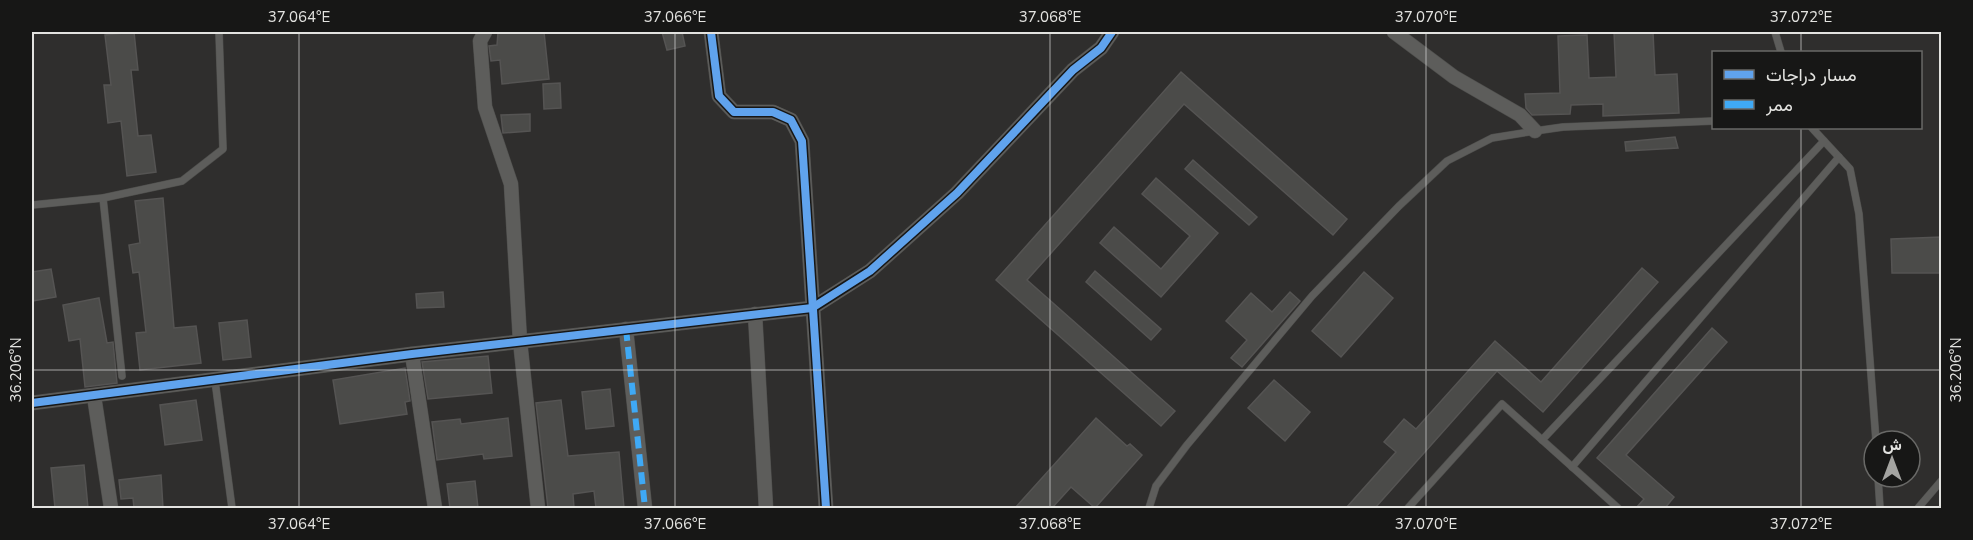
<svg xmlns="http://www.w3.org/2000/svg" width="1973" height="540" font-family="'Nunito Sans',Vazirmatn,sans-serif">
  <rect width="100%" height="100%" fill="#2f2e2d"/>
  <g fill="#4b4b49" stroke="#555453" stroke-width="1.5">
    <path d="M134,32L138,70H131L138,136L151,135L156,172L127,176L121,121L108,123L104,85H111L105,35Z"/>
    <path d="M544,32L549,79L502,84L500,60L491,61L489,46L497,45L498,33Z"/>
    <path d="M662,32H682L685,46L667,50Z"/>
    <path d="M1614,32H1653L1655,75L1677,74L1679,113L1603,116V104L1571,105L1570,114L1532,115L1526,108L1525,94L1560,93L1558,36L1587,35L1589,78L1616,77Z"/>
    <path d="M1181,72L1347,219L1333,235L1184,104L1027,280L1175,411L1161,426L996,280Z"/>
    <path d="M560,83L561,108L544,109L543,84Z"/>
    <path d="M530,114V131L503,133L501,115Z"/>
    <path d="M1675,137L1678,148L1626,151L1625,142Z"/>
    <path d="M1193,160L1257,217L1249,225L1185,169Z"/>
    <path d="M1156,178L1218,233L1161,297L1100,243L1114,227L1161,269L1190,236L1142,194Z"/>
    <path d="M163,198L174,328L196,326L201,363L140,370L136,333L146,332L139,272L133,273L129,245L140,243L135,201Z"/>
    <path d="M1941,237V273H1892L1891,239Z"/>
    <path d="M1642,268L1658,282L1543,412L1497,371L1375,508H1346L1396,452L1384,442L1404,419L1416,429L1495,341L1541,382Z"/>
    <path d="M51,269L56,297L32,301V272Z"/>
    <path d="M1095,271L1161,329L1151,340L1086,282Z"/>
    <path d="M1364,272L1393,298L1341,357L1312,331Z"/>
    <path d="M443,292L444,307L417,308L416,294Z"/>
    <path d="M1290,292L1300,301L1242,367L1231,358L1247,340L1226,321L1251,293L1272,312Z"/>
    <path d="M99,298L107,343L113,342L117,383L85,387L80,339L69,341L63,305Z"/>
    <path d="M247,320L251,357L223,360L219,323Z"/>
    <path d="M1712,328L1727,342L1626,455L1674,497L1665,508H1636L1644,499L1597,458Z"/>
    <path d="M488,356L492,393L428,399L422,362Z"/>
    <path d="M405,368L410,401L405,402L407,414L340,424L333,380Z"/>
    <path d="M1274,380L1310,412L1285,441L1248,408Z"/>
    <path d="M610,389L614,426L586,429L582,392Z"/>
    <path d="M196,400L202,440L165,445L160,405Z"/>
    <path d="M561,400L568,456L619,452L624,508H596L594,491L573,494L574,508H548L536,403Z"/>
    <path d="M508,418L512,456L484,459L483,454L437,460L432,422L460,419L461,424Z"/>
    <path d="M1096,418L1127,446L1130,444L1142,455L1095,508L1071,487L1052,508H1015Z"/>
    <path d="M84,465L88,508H55L51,468Z"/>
    <path d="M161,475L163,508H134L133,498L121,499L119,480Z"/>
    <path d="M475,481L478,508H450L447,484Z"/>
  </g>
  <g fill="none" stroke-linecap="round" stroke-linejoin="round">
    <defs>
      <g id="lane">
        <path d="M1775,32L1781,52"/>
        <path d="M1812,128L1850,169L1859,214L1876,441"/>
        <path d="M103,198L122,376"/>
        <path d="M32,205L103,198L182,181L223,149L219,32"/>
        <path d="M215,381L232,508"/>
        <path d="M1542,440L1824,141"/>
        <path d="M1572,467L1839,157"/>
        <path d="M1878,477L1880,508"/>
        <path d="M1149,508L1156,486L1187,445L1312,296L1399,206L1447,161L1492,138L1535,131L1563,127L1714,121"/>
        <path d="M1408,508L1502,404L1618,508"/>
        <path d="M1918,508L1942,480"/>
      </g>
      <g id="street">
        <path d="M485,32L480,41L485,107L511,184L520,341L538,508"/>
        <path d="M711,32L719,96L734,112H773L791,120L802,141L826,508"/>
        <path d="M1394,32L1454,77L1520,115L1535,131"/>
        <path d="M755,314L766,508"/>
        <path d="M626,329L645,508"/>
        <path d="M412,354L435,508"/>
        <path d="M94,396L111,508"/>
        <path d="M32,403L412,354L812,308L870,271L957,193L1073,70L1101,48L1112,32"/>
      </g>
    </defs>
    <use href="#lane" stroke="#4c4c4a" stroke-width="8"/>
    <use href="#street" stroke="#4c4c4a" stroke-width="15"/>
    <use href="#lane" stroke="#5d5d5b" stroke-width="7"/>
    <use href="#street" stroke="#5d5d5b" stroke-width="14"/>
    <path stroke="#3fa9f5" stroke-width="6" stroke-dasharray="12 6" stroke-linecap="butt" d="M626,329L645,508"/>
    <defs>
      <g id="cycleway">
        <path d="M711,32L719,96L734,112H773L791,120L802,141L826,508"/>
        <path d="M32,403L412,354L812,308L870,271L957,193L1073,70L1101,48L1112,32"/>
      </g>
    </defs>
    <use href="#cycleway" stroke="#171716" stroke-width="11"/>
    <use href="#cycleway" stroke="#60a3ed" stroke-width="8"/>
  </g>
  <path fill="none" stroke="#e3e3e0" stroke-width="1.5" stroke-opacity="0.45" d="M299,32V508M675,32V508M1050,32V508M1426,32V508M1801,32V52M1801,128V508M32,370H1942"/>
  <rect width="1973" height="540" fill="none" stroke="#171716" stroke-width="66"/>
  <rect x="1712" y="51" width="210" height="78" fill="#171716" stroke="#696967" stroke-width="1.5"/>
  <rect x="1724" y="70" width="30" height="9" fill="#60a3ed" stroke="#696967" stroke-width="1.5"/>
  <text x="1766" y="81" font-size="18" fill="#e3e3e0">مسار دراجات</text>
  <rect x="1724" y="100" width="30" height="9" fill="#3fa9f5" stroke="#696967" stroke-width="1.5"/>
  <text x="1766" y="111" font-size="18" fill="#e3e3e0">ممر</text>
  <g transform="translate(1892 459)"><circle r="28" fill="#171716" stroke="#696967" stroke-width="1.5"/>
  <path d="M0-4.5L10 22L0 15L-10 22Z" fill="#a4a4a1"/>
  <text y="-9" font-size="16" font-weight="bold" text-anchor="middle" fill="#e3e3e0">ش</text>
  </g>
  <rect x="33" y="33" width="1907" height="474" fill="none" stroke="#e3e3e0" stroke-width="2"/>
  <g font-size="15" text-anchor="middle" fill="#e3e3e0">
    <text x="299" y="22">37.064°E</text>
    <text x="675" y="22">37.066°E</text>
    <text x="1050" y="22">37.068°E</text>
    <text x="1426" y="22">37.070°E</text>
    <text x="1801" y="22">37.072°E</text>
    <text transform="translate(16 370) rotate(-90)" y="5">36.206°N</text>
    <text transform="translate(1956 370) rotate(-90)" y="5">36.206°N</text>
    <text x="299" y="529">37.064°E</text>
    <text x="675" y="529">37.066°E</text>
    <text x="1050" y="529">37.068°E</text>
    <text x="1426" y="529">37.070°E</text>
    <text x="1801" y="529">37.072°E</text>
  </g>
</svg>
